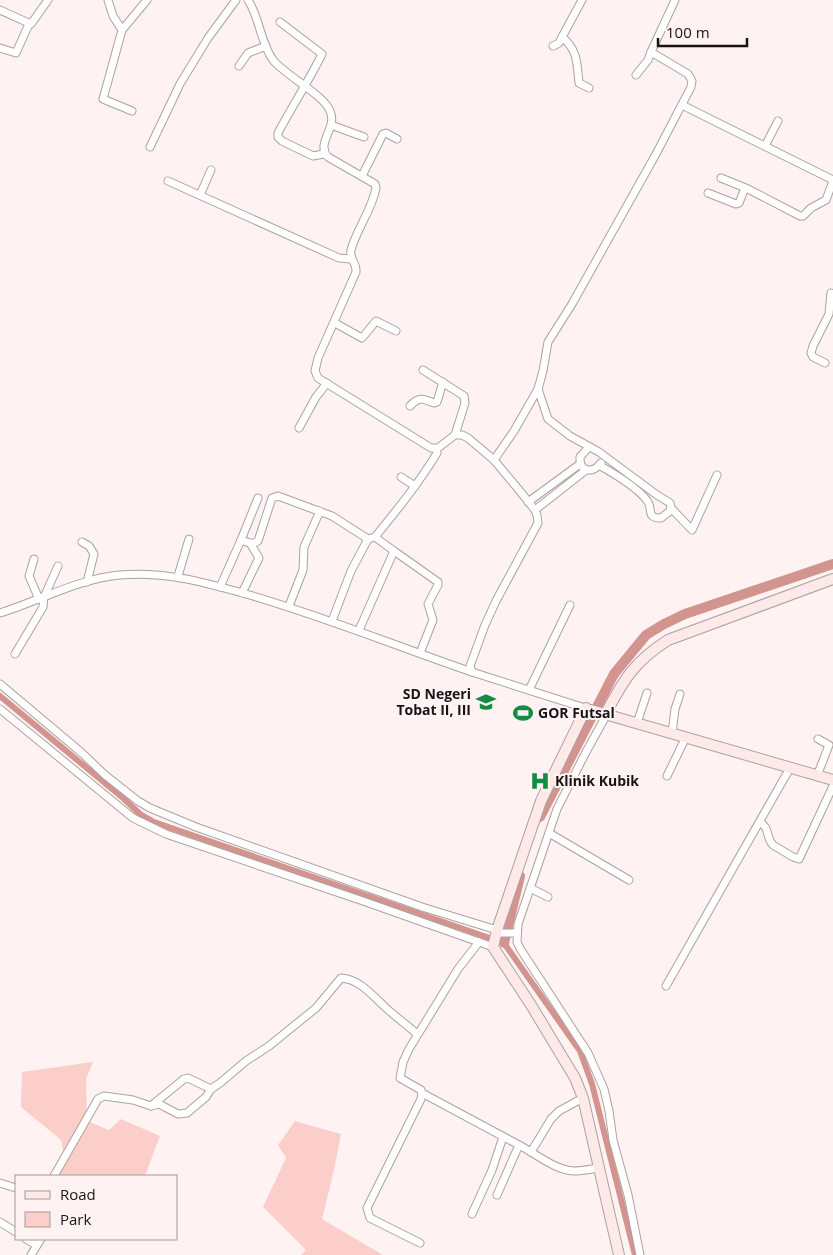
<svg xmlns="http://www.w3.org/2000/svg" width="833" height="1255" font-family="'Open Sans',sans-serif">
  <rect width="100%" height="100%" fill="#fef3f2"/>
  <g fill="#fcceca">
    <path d="M93,1062L86,1079L87,1121L109,1130L121,1119L160,1136L145,1176H51L64,1155L61,1140L21,1107L22,1072Z"/>
    <path d="M295,1121L341,1134L334,1170L322,1219L383,1255H301L306,1250L263,1207L286,1158L278,1145Z"/>
  </g>
  <g fill="none" stroke-linecap="round" stroke-linejoin="round">
    <path stroke="#d3948f" stroke-width="6" d="M0,696L123,798L140,814L154,822L504,943L580,1051L592,1084L635,1255"/>
    <g stroke="#d3948f" stroke-width="10">
      <path d="M540,817L614,674L646,635L664,624L685,614L833,564"/>
      <path d="M504,943L520,876"/>
    </g>
    <defs>
      <g id="street">
        <path d="M108,0L113,16L122,30L103,99L132,111"/>
        <path d="M248,0C260,18 260,42 273,60C286,76 323,94 330,111C338,128 315,143 328,157L375,184L376,188C372,210 357,228 351,250C349,259 357,263 356,272L318,358L315,371L318,378L431,448H438L455,435H462L468,438L494,460L519,490L535,510L537,515L538,523L496,601L485,625L470,666L472,672L588,709"/>
        <path d="M0,10L31,24L48,0"/>
        <path d="M280,22L322,54C309,81 292,106 278,133V137L282,141L313,156L324,154"/>
        <path d="M122,30L147,0"/>
        <path d="M562,37C578,50 577,64 579,83L589,88"/>
        <path d="M553,46L559,43L562,37L582,0"/>
        <path d="M0,48L16,53L29,24"/>
        <path d="M239,66L248,53L266,46"/>
        <path d="M636,75L648,60L651,52"/>
        <path d="M682,105L833,180"/>
        <path d="M331,125L364,137"/>
        <path d="M765,146L778,121"/>
        <path d="M150,147L180,84L208,38L236,0"/>
        <path d="M362,176L383,134L386,133L397,139"/>
        <path d="M721,178L748,189L800,216H803L811,208L826,200L833,181"/>
        <path d="M168,181L339,258L351,259"/>
        <path d="M708,193L736,204L739,203L745,188"/>
        <path d="M200,195L211,170"/>
        <path d="M335,323L362,338L376,321L396,331"/>
        <path d="M825,363L813,357L811,353L813,346L829,314L831,293"/>
        <path d="M423,370L464,396L465,403L455,435"/>
        <path d="M538,389L548,419L570,436L599,452L657,495L670,503L671,508L692,530L717,475"/>
        <path d="M410,406C418,397 422,398 434,403L437,402L443,382"/>
        <path d="M299,428L316,397L327,383"/>
        <path d="M589,447L580,457C579,472 593,474 601,463"/>
        <path d="M494,460L514,431L538,389L543,371L548,342L572,304L656,154L691,87L692,81L688,74L651,52L675,0"/>
        <path d="M599,465C613,473 640,489 648,502C653,510 646,518 661,518L670,511L671,508"/>
        <path d="M401,477L415,486"/>
        <path d="M528,502L580,464"/>
        <path d="M535,510L586,470"/>
        <path d="M241,540L258,498"/>
        <path d="M82,542L89,546L94,554L87,582"/>
        <path d="M394,551L438,582V585L428,604L433,620L420,653"/>
        <path d="M34,559L29,576L39,599"/>
        <path d="M178,576L189,539"/>
        <path d="M220,587L241,540L252,544L258,541L272,498L278,496L332,516L368,539"/>
        <path d="M242,593L259,558L250,543"/>
        <path d="M289,606L303,570L304,547L320,511"/>
        <path d="M0,613C39,601 78,579 119,575C164,571 203,582 246,594C323,616 396,646 472,672"/>
        <path d="M332,621L351,571L368,539L375,537C397,510 419,483 437,453L436,449"/>
        <path d="M359,630L394,551L375,537"/>
        <path d="M15,654L43,607L44,597L58,566"/>
        <path d="M0,684L82,753L105,775L138,801L150,808L196,827L422,907L497,930"/>
        <path d="M529,690L570,605"/>
        <path d="M0,709L133,818L166,834L363,901L493,947"/>
        <path d="M607,714L586,752L557,809L518,924L517,942L521,950L588,1053L604,1089L609,1111L613,1140L628,1195L640,1255"/>
        <path d="M637,723L647,693"/>
        <path d="M672,733L675,709L680,694"/>
        <path d="M667,776L686,737"/>
        <path d="M817,776L829,745L818,739"/>
        <path d="M760,822C771,830 765,837 773,845L793,857L799,859L833,786"/>
        <path d="M549,833L629,880"/>
        <path d="M530,888L548,897"/>
        <path d="M496,933H517"/>
        <path d="M666,986L790,768"/>
        <path d="M422,1093L519,1145"/>
        <path d="M151,1106L159,1104L178,1114L187,1113L206,1097L211,1089L220,1083L246,1061L269,1046L316,1008L341,978C360,979 374,997 386,1008C396,1017 407,1025 417,1034"/>
        <path d="M531,1152L551,1119L559,1111L583,1098"/>
        <path d="M54,1176L98,1099L104,1096L133,1100L151,1106L184,1079L188,1078L211,1089"/>
        <path d="M0,1183L16,1188"/>
        <path d="M497,1195L519,1145C536,1154 555,1170 574,1171C582,1171 591,1169 598,1168"/>
        <path d="M472,1214L492,1170L503,1137"/>
        <path d="M0,1222L16,1232"/>
        <path d="M26,1239L36,1245"/>
        <path d="M420,1243L370,1218L367,1208L421,1099L422,1093L421,1090L400,1078L403,1062L409,1049L458,969L479,942"/>
        <path d="M31,1255L41,1239"/>
      </g>
      <g id="secondary">
        <path d="M586,708L541,801L497,930L493,947L531,1005L575,1078L583,1098L619,1255"/>
        <path d="M591,710L833,780"/>
        <path d="M606,713C624,679 635,661 668,640L833,579"/>
      </g>
    </defs>
    <use href="#street" stroke="#aea1a0" stroke-width="9"/>
    <use href="#secondary" stroke="#aea1a0" stroke-width="12"/>
    <use href="#street" stroke="#fff" stroke-width="7"/>
    <use href="#secondary" stroke="#fce9e8" stroke-width="10"/>
  </g>
  <defs>
    <symbol id="school-bare" viewBox="-9 -9 18 18"><path d="M0-5L7-2L0 1L-7-2ZM-4 1L0 2.5L4 1V4Q0 6-4 4Z" fill="#158a44" stroke="#fef3f2" stroke-width="2.5" paint-order="stroke"/></symbol>
    <symbol id="stadium-bare" viewBox="-9 -9 18 18"><path d="M0-5a6.5 5 0 1 0 0 10a6.5 5 0 1 0 0-10ZM-3.5-1.8h7v3.6h-7Z" fill="#158a44" stroke="#fef3f2" stroke-width="2.5" paint-order="stroke"/></symbol>
    <symbol id="hospital-bare" viewBox="-9 -9 18 18"><path d="M-5-5h3v3.5h4V-5h3V5h-3V1.5h-4V5h-3Z" fill="#158a44" stroke="#fef3f2" stroke-width="2.5" paint-order="stroke"/></symbol>
  </defs>
  <g fill-rule="evenodd">
    <use href="#school-bare" x="472" y="688" width="28" height="28"/>
    <use href="#stadium-bare" x="509" y="699" width="28" height="28"/>
    <use href="#hospital-bare" x="526" y="767" width="28" height="28"/>
  </g>
  <g text-anchor="middle" stroke-width="4" stroke-linejoin="round" paint-order="stroke">
    <g font-size="14" font-weight="bold" fill="#191414" stroke="#fef3f2" text-anchor="start">
      <text x="471" y="699" text-anchor="end">SD Negeri<tspan x="471" dy="16">Tobat II, III</tspan></text>
      <text x="538" y="718">GOR Futsal</text>
      <text x="555" y="786">Klinik Kubik</text>
    </g>
  </g>
  <rect x="15" y="1175" width="162" height="65" fill="#fef3f2" stroke="#a29a99"/>
  <rect x="25" y="1191" width="25" height="8" fill="#fce9e8" stroke="#a29a99"/>
  <text x="60" y="1200" font-size="15" fill="#191414">Road</text>
  <rect x="25" y="1212" width="25" height="15" fill="#fcceca" stroke="#a29a99"/>
  <text x="60" y="1225" font-size="15" fill="#191414">Park</text>
  <path d="M658 38v8h89v-8" fill="none" stroke="#191414" stroke-width="2.5"/>
  <text x="666" y="38" font-size="15" fill="#191414" stroke="#fef3f2" stroke-width="4" paint-order="stroke">100 m</text>
</svg>
